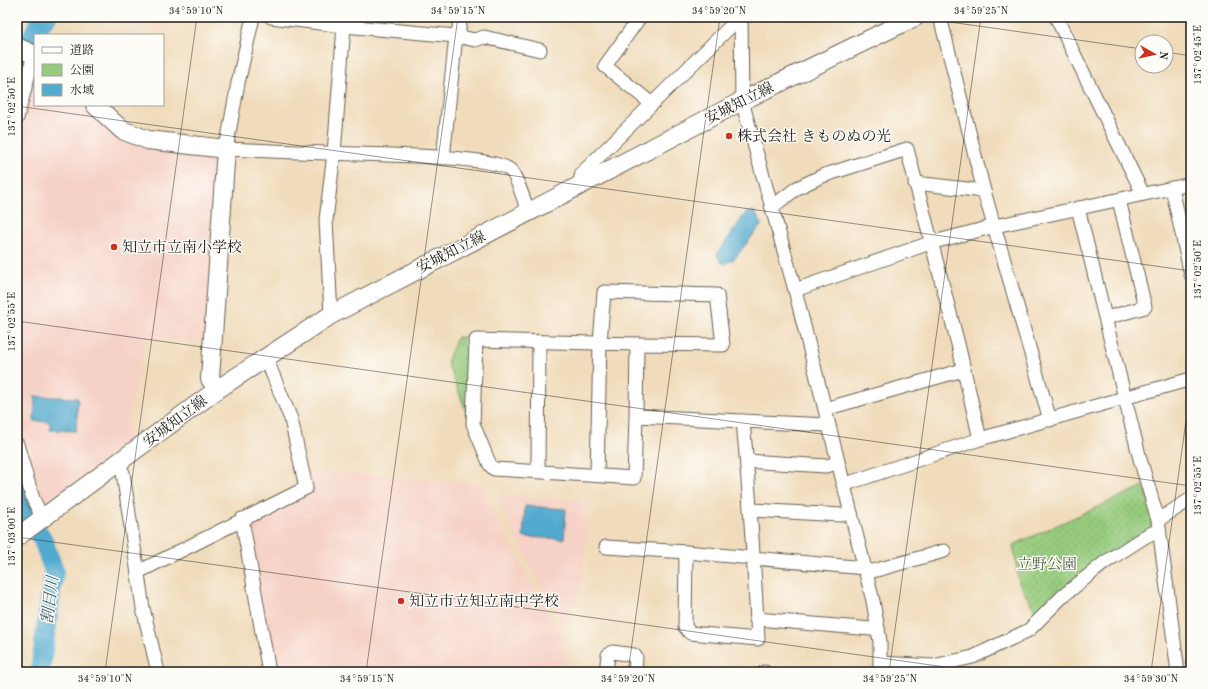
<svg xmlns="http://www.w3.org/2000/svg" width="1208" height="689" font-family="'Old Standard TT','Noto Serif JP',serif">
  <defs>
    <pattern id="green-dots" width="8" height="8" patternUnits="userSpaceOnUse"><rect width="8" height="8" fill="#96cb7d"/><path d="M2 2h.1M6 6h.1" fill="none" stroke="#81ae6b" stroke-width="1.8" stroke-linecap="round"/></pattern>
  </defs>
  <rect width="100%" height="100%" fill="#fdfcf7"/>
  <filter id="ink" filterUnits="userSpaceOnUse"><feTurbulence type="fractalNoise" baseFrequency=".025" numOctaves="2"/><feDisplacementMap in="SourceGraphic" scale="8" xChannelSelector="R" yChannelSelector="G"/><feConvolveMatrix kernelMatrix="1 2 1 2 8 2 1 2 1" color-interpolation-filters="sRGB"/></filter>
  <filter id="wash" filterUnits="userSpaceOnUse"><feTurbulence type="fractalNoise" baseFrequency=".012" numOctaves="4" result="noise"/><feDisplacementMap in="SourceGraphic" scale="16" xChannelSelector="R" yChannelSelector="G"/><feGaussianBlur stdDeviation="0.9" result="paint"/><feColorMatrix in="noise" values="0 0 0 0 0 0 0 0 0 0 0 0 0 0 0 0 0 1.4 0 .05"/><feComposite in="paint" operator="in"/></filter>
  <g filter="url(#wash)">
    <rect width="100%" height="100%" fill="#f0dbba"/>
    <g fill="#f6d1c5">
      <path d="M35,75V105H81L116,138L123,143L218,156L206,337L197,342L147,338L127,421L129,441L48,501L42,496L17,420V146Z"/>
      <path d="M311,471L479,483L520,562L563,639L570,672H273L246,521L313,484Z"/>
      <path d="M495,495L588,501L586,544L580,589L564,624L533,571Z"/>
    </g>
    <g fill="url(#green-dots)" stroke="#59744c">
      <path d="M457,337H472L470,421L447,362Z"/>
      <path d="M1144,486L1156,528L1042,612L1035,611L1019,583L1013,545Z"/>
    </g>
    <g fill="#52aacf" stroke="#376376">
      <path d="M754,211L762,224L735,258L725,264L721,262L717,254L746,213Z"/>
      <path d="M35,396L78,398L76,431L50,430V422L34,421Z"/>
      <path d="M525,506L566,509L564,539L523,537Z"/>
    </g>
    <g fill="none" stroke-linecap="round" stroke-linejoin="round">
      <g stroke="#52aacf" stroke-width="20">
        <path d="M17,82L23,54L38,25L47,17"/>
        <path d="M17,489L25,512L43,540L54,571L40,672"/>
      </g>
    </g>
  </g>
  <g filter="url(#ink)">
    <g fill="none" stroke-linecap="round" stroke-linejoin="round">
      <defs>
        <g id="street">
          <path d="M253,17L238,83L226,149C270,151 315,153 360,154C385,155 495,156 510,170C516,174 525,203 528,212"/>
          <path d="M271,17L344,26L456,36L475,40L484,37L540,50"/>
          <path d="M640,17L605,66L652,104"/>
          <path d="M741,17L742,101L795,290L873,601L880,641V672"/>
          <path d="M940,17L984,191L1050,420"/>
          <path d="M1056,17L1143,194"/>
          <path d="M17,118L31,65L35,56"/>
          <path d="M443,158L456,36L459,30L460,17"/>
          <path d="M915,183L984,191"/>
          <path d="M579,186L582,173L740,17"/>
          <path d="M1172,188L1191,275"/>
          <path d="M772,207L797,188L822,176L907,149L958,344L980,439"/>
          <path d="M1078,208L1140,459L1158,520L1178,672"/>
          <path d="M795,290L930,243L995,226L1191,184"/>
          <path d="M331,315L326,220L334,153L344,26"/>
          <path d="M1106,318L1145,307L1119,200"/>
          <path d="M825,409L963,370"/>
          <path d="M636,416L637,344L476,340L473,424L490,465L494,469L634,478L636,416L828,425"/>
          <path d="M743,421C750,494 754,566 758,639L690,633L685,627L686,552L865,568"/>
          <path d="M17,444L33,499L43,519"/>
          <path d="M747,461L826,466L838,463"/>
          <path d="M118,462L123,473L143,608L158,672"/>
          <path d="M538,471L539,342"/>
          <path d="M597,475L600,343L604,292L717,295L723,345L637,344"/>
          <path d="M843,485L980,439L1191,379"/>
          <path d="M751,510L841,515L851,513"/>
          <path d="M242,519L269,672"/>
          <path d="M1158,520L1191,499"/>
          <path d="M606,547L686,552"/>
          <path d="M138,572L306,488L291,419L266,358"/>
          <path d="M866,573L944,551"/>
          <path d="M756,619L871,629L878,628"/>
          <path d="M880,663L933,666L973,657L1029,630L1063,596L1104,563L1146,536L1159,530"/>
          <path d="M606,672L608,655L612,652L634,655L636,657L635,672"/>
          <path d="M764,672H765"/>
        </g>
        <g id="secondary">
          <path d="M17,47L35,55"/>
          <path d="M95,105L122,130L148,140L226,149L210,379L218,389"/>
          <path d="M17,537L218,389L331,315L742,101L915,17"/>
        </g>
      </defs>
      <use href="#street" stroke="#665f53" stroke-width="15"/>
      <use href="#secondary" stroke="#665f53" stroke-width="20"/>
      <use href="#street" stroke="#fff" stroke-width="13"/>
      <use href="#secondary" stroke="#fff" stroke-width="18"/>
    </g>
  </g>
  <path fill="none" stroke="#1c1c1c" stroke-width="1" stroke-opacity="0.45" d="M914,17L1142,49M1166,52L1191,56M17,106L1191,271M17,321L1191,486M17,537L981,672M105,672L197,17M366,672L458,17M628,672L720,17M889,672L981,17M1151,672L1191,385"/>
  <g fill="#c8321e" stroke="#fdfcf7" stroke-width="1.5">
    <circle cx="729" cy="136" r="4"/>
    <circle cx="114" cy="247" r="4"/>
    <circle cx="401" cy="601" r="4"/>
  </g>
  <g text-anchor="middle" stroke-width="3" stroke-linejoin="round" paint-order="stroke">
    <g font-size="15" fill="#1c1c1c" stroke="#fdfcf7">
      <text transform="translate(739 103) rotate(-27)" y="5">安城知立線</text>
      <text transform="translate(451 252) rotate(-27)" y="5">安城知立線</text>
      <text transform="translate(175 421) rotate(-37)" y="5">安城知立線</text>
    </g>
    <g font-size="15" fill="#1c1c1c" stroke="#fdfcf7" text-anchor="start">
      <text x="737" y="141">株式会社 きものぬの光</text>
      <text x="122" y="252">知立市立南小学校</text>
      <text x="409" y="606">知立市立知立南中学校</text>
    </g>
    <g font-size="15" fill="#4d6243" stroke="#fdfcf7">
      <text x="1047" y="569">立野公園</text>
    </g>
    <g font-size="16" font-style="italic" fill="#345c6d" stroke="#fdfcf7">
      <text transform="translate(49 600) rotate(-83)" y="6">割目川</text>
    </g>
  </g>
  <rect width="1208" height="689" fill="none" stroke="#fdfcf7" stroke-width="44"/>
  <rect x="34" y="34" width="130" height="72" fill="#fdfcf7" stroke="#a3a29f"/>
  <rect x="42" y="47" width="20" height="6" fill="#ffffff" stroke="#a3a29f"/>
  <text x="70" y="54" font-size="12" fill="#1c1c1c">道路</text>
  <rect x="42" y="64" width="20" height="12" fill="#96cb7d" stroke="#a3a29f"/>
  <text x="70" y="74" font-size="12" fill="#1c1c1c">公園</text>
  <rect x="42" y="84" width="20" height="12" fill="#52aacf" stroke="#a3a29f"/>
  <text x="70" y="94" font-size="12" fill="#1c1c1c">水域</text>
  <g transform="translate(1154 54) rotate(98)"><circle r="19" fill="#fdfcf7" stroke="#a3a29f"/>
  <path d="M0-3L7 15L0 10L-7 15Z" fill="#c8321e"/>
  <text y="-6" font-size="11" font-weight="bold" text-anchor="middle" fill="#1c1c1c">N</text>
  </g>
  <rect x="22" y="22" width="1164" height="645" fill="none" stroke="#1c1c1c" stroke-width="1.5"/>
  <g font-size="10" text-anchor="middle" fill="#1c1c1c">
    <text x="196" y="14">34°59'10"N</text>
    <text x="458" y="14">34°59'15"N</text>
    <text x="719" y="14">34°59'20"N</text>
    <text x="981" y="14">34°59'25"N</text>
    <text transform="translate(1197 55) rotate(-90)" y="4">137°02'45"E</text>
    <text transform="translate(11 107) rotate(-90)" y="4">137°02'50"E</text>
    <text transform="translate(1197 270) rotate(-90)" y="4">137°02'50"E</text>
    <text transform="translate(11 322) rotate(-90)" y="4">137°02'55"E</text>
    <text transform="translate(1197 486) rotate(-90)" y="4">137°02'55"E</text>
    <text transform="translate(11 537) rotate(-90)" y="4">137°03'00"E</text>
    <text x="105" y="682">34°59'10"N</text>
    <text x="367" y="682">34°59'15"N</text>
    <text x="628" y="682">34°59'20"N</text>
    <text x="890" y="682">34°59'25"N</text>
    <text x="1151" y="682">34°59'30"N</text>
  </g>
</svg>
